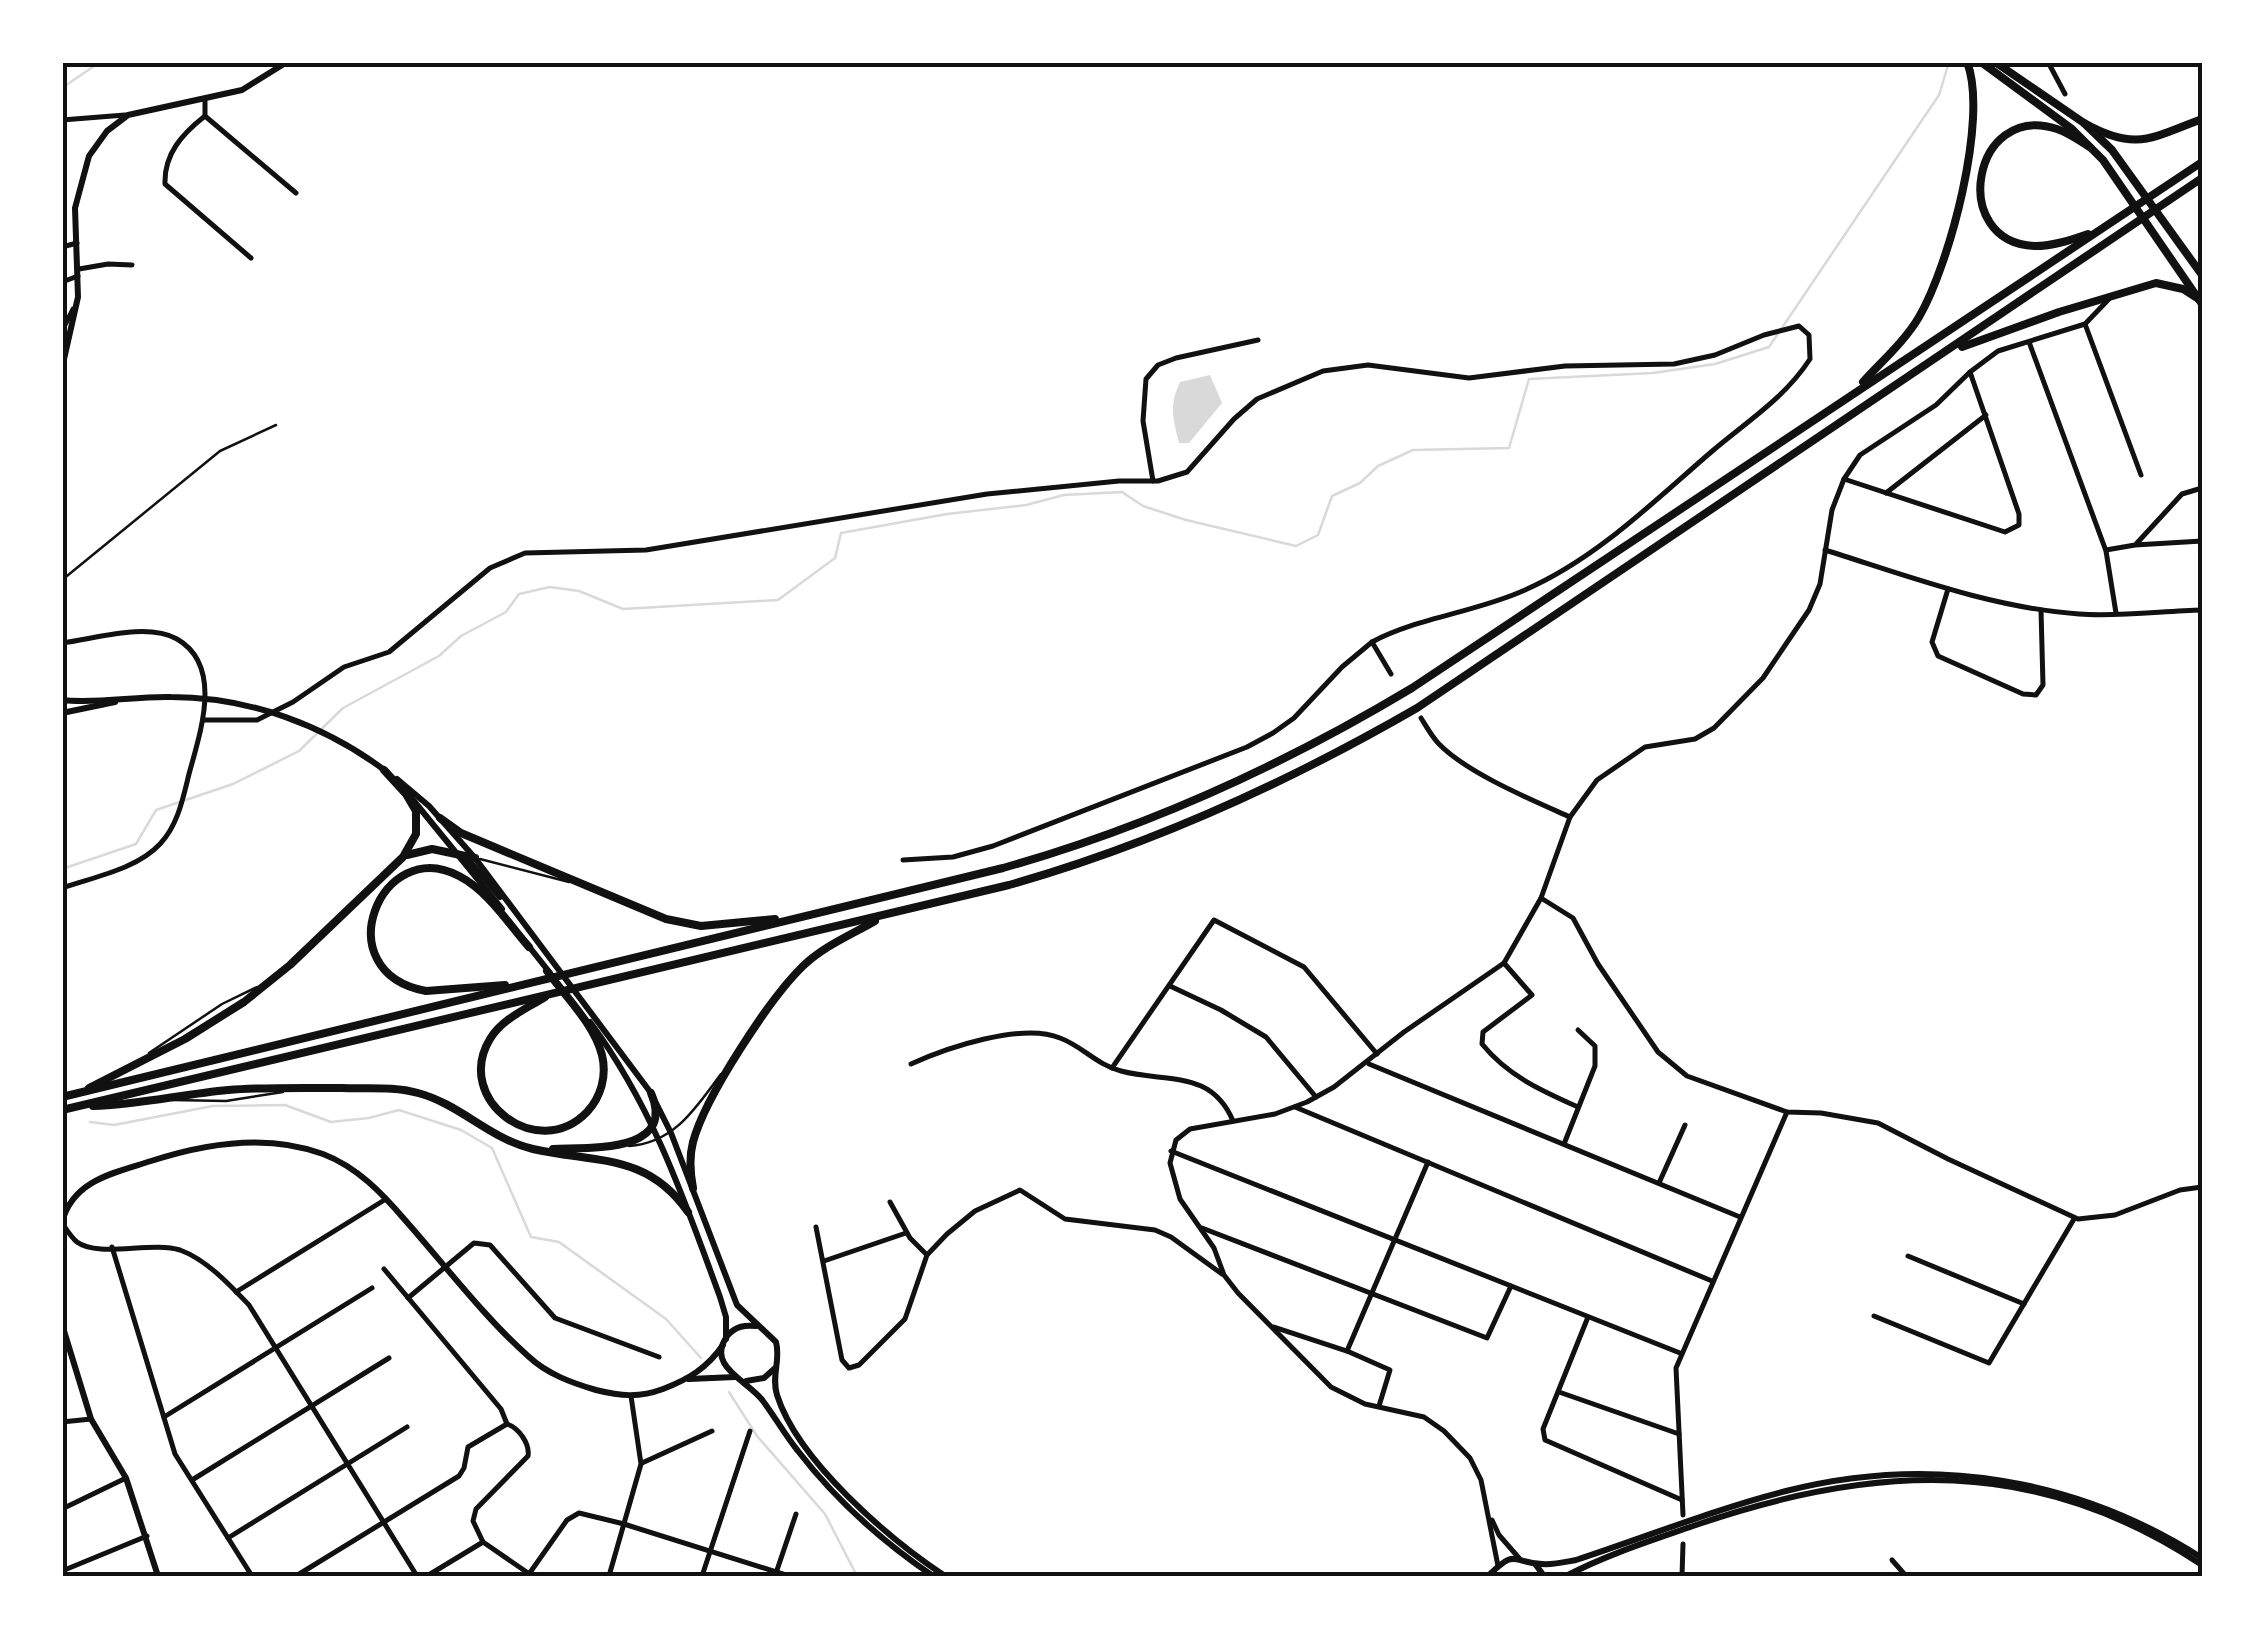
<svg xmlns="http://www.w3.org/2000/svg" width="2265" height="1639" font-family="Overpass,sans-serif">
  <rect width="100%" height="100%" fill="#fff"/>
  <path fill="#d9d9d9" d="M1210,375L1222,403L1189,443H1179C1173,419 1169,405 1180,382Z"/>
  <g fill="none" stroke-linecap="round" stroke-linejoin="round">
    <g stroke="#d9d9d9" stroke-width="2.5">
      <path d="M62,88L100,62"/>
      <path d="M62,869L136,844L156,810L233,784L299,751L343,708L439,656L461,636L506,612L519,594L550,587L579,591L623,609L778,600L835,558L841,533L947,514L1026,505L1064,495L1122,492L1143,506L1186,520L1296,546L1318,535L1332,496L1360,483L1378,466L1413,450L1509,448L1529,379L1653,373L1715,364L1769,347L1939,95L1949,62"/>
      <path d="M90,1122L114,1125L213,1106L285,1105L331,1122L369,1118L399,1110L461,1130L492,1148L531,1237L559,1242L666,1319L701,1358"/>
      <path d="M729,1392L757,1436L825,1514L857,1576"/>
    </g>
    <g stroke="#111" stroke-width="2.5">
      <path d="M62,580L220,451L276,425"/>
      <path d="M480,859L569,882"/>
      <path d="M149,1053L222,1004L257,987"/>
      <path d="M172,1100L226,1101L283,1092"/>
      <path d="M629,1146C675,1143 696,1107 721,1074"/>
    </g>
    <g stroke="#111" stroke-width="5">
      <path d="M2048,62L2065,94"/>
      <path d="M205,101V116L296,193"/>
      <path d="M205,116C182,134 164,154 165,184L251,258"/>
      <path d="M62,120L125,115"/>
      <path d="M62,247L77,243"/>
      <path d="M79,269L108,264L132,265"/>
      <path d="M62,282L78,276"/>
      <path d="M2085,324L2141,475"/>
      <path d="M62,331L73,309"/>
      <path d="M2029,342L2106,551L2116,613"/>
      <path d="M1844,479L2005,532L2019,525V514L1970,372"/>
      <path d="M1153,481L1143,421L1146,379L1158,365L1176,358L1258,340"/>
      <path d="M1886,493L1986,415"/>
      <path d="M2137,543L2182,494L2202,488"/>
      <path d="M1825,550C1908,576 1992,608 2079,614C2119,617 2162,611 2202,610"/>
      <path d="M2106,550L2135,545L2202,541"/>
      <path d="M1948,589L1932,642L1938,656L2023,694L2036,695L2043,685L2041,610"/>
      <path d="M62,643C95,639 146,622 177,639C224,666 200,733 189,774C183,798 178,825 160,844C137,869 94,877 62,888"/>
      <path d="M1421,718C1426,726 1432,737 1439,744C1467,773 1532,800 1570,817"/>
      <path d="M203,720H257L293,702L344,667L389,652L490,568L525,553L646,550L987,494L1119,481H1158L1187,472L1234,419L1257,399L1323,371L1368,365L1469,378L1565,366L1674,364L1715,355L1764,335L1799,326L1809,335L1810,359C1784,399 1746,422 1710,453C1652,503 1596,559 1525,590C1477,612 1416,618 1372,642L1391,674"/>
      <path d="M903,860L953,857L993,846L1247,747L1273,733L1294,718L1342,667L1372,642"/>
      <path d="M1541,898L1573,918L1598,964L1658,1052L1687,1076L1787,1112L1821,1113L1878,1123L1948,1159L2078,1219L2115,1215L2180,1190L2202,1187"/>
      <path d="M1504,963L1532,995L1483,1032L1482,1044C1508,1076 1542,1091 1578,1107"/>
      <path d="M1170,986L1221,1010L1266,1037L1316,1097"/>
      <path d="M911,1064C946,1048 1022,1022 1060,1038C1082,1046 1097,1065 1121,1071C1166,1083 1211,1069 1233,1121"/>
      <path d="M1369,1064L1740,1217"/>
      <path d="M1112,1068L1214,920L1304,967L1377,1054"/>
      <path d="M1295,1107L1712,1281"/>
      <path d="M1564,1144L1595,1066V1046L1578,1030"/>
      <path d="M1171,1151L1680,1353"/>
      <path d="M1659,1183L1685,1125"/>
      <path d="M890,1202L910,1238L927,1255"/>
      <path d="M62,1223C67,1230 71,1237 77,1242C98,1258 152,1241 180,1250C207,1260 230,1285 249,1305L417,1576"/>
      <path d="M816,1227L842,1360L849,1368L859,1365L905,1319L927,1255L947,1234L975,1211L1020,1190L1065,1219L1155,1230L1171,1237L1222,1274"/>
      <path d="M1202,1228L1487,1338L1511,1286"/>
      <path d="M112,1247L175,1454L252,1576"/>
      <path d="M1908,1256L2024,1304"/>
      <path d="M824,1261L906,1233"/>
      <path d="M384,1269L501,1409L507,1424"/>
      <path d="M236,1292L386,1199"/>
      <path d="M408,1298L474,1243L490,1245L555,1318L659,1357"/>
      <path d="M1874,1316L1989,1363L2074,1219"/>
      <path d="M1588,1317L1543,1429L1545,1440L1682,1500"/>
      <path d="M1274,1327L1347,1351L1390,1370L1379,1406"/>
      <path d="M1347,1351L1428,1162"/>
      <path d="M1559,1392L1679,1434"/>
      <path d="M164,1417L372,1288"/>
      <path d="M62,1422L91,1419"/>
      <path d="M507,1424C519,1428 530,1444 528,1456L476,1509L473,1521L483,1542L528,1573"/>
      <path d="M642,1463L712,1431"/>
      <path d="M192,1480L389,1358"/>
      <path d="M62,1509L126,1478"/>
      <path d="M1683,1515L1676,1368L1787,1112"/>
      <path d="M1492,1520L1499,1535L1519,1558"/>
      <path d="M228,1538L407,1427"/>
      <path d="M1892,1560L1906,1576"/>
      <path d="M1498,1566L1481,1480L1470,1458L1444,1431L1424,1417L1365,1404L1331,1387L1238,1293L1224,1275L1214,1248L1180,1199L1170,1163L1176,1140L1190,1129L1275,1114L1307,1102L1334,1087L1404,1032L1504,963L1541,898L1570,817L1597,780L1645,747L1695,739L1714,728L1763,678L1809,610L1820,584L1832,510L1844,479L1860,455L1936,405L1970,372L1998,351L2085,324L2109,299"/>
      <path d="M62,1571L147,1536"/>
      <path d="M529,1574L567,1520L579,1513L624,1524L789,1576"/>
      <path d="M296,1576L459,1476L464,1468L468,1447L507,1424"/>
      <path d="M427,1576L483,1542"/>
      <path d="M609,1576L641,1464L631,1396"/>
      <path d="M702,1576L750,1431"/>
      <path d="M775,1576L796,1514"/>
      <path d="M1682,1576L1683,1544"/>
    </g>
    <g stroke="#111" stroke-width="6">
      <path d="M62,368L78,297L75,208L89,156L107,131L128,115L242,90L287,62"/>
      <path d="M62,1222C73,1180 114,1173 151,1161C206,1143 267,1133 323,1154C357,1167 382,1193 405,1220C444,1264 485,1318 528,1356C547,1374 572,1383 596,1390C620,1396 639,1398 663,1389C689,1379 707,1368 723,1345"/>
      <path d="M62,1304L64,1331L91,1419L126,1478L158,1576"/>
      <path d="M689,1379L735,1377"/>
    </g>
    <g stroke="#111" stroke-width="6">
      <path d="M62,700C98,704 135,696 171,697C249,697 325,725 387,772"/>
      <path d="M62,713L115,702"/>
      <path d="M397,779L429,806L475,858L651,1093L671,1133L737,1305L776,1342C781,1360 771,1376 777,1395C798,1461 889,1539 945,1576"/>
      <path d="M409,795L502,909"/>
      <path d="M466,857L500,897"/>
      <path d="M527,944L550,973"/>
      <path d="M590,1022C653,1107 684,1199 720,1297L726,1317V1339"/>
      <path d="M756,1326C745,1325 736,1326 728,1335C704,1366 749,1381 763,1401C775,1417 785,1435 798,1451C835,1499 883,1542 933,1576"/>
      <path d="M746,1381L764,1378L774,1369"/>
      <path d="M1536,1565L1544,1576"/>
      <path d="M1488,1576C1517,1548 1510,1562 1542,1564C1553,1565 1565,1562 1576,1560C1646,1537 1715,1509 1786,1491C1931,1454 2077,1478 2202,1558"/>
      <path d="M1566,1576C1606,1555 1650,1541 1693,1526C1874,1463 2037,1455 2202,1565"/>
    </g>
    <g stroke="#111" stroke-width="8">
      <path d="M1981,62L2072,129L2103,160L2202,304"/>
      <path d="M1995,62L2084,123L2112,150L2202,275"/>
    </g>
    <g stroke="#111" stroke-width="8">
      <path d="M2084,123C2136,152 2151,138 2202,119"/>
      <path d="M2088,234C2071,240 2053,246 2035,246C1948,243 1972,101 2057,129C2069,133 2080,141 2091,148"/>
      <path d="M1962,347L2059,312L2156,283L2183,289L2200,300"/>
      <path d="M1863,382C1881,362 1905,341 1919,317C1949,266 1989,118 1967,62"/>
      <path d="M440,818L461,833L666,919L701,926L775,919"/>
      <path d="M407,855L432,849L475,858"/>
      <path d="M505,985L426,991C324,972 381,834 459,876C488,891 508,923 529,947"/>
      <path d="M545,997C526,1009 502,1019 490,1039C453,1100 538,1163 587,1112C601,1097 607,1076 602,1055C594,1024 565,996 547,971"/>
      <path d="M89,1088L185,1039L244,1002L290,965L403,857L416,834V811L406,794L384,770"/>
      <path d="M62,1097L1003,868C1149,827 1282,766 1412,688L2202,162"/>
      <path d="M93,1106C138,1105 183,1094 228,1090C266,1087 305,1088 342,1088C367,1089 394,1086 418,1093C460,1104 490,1139 533,1149C596,1163 647,1153 688,1212"/>
      <path d="M62,1110L1009,885C1154,844 1287,783 1417,708L2202,178"/>
      <path d="M553,1149C588,1147 677,1154 651,1093"/>
      <path d="M693,1188C690,1172 689,1157 693,1142C705,1097 770,998 803,966C824,946 851,935 875,921"/>
    </g>
  </g>
  <rect width="2265" height="1639" fill="none" stroke="#ffffff" stroke-width="130"/>
  <rect x="65" y="65" width="2135" height="1509" fill="none" stroke="#111" stroke-width="4"/>
</svg>
